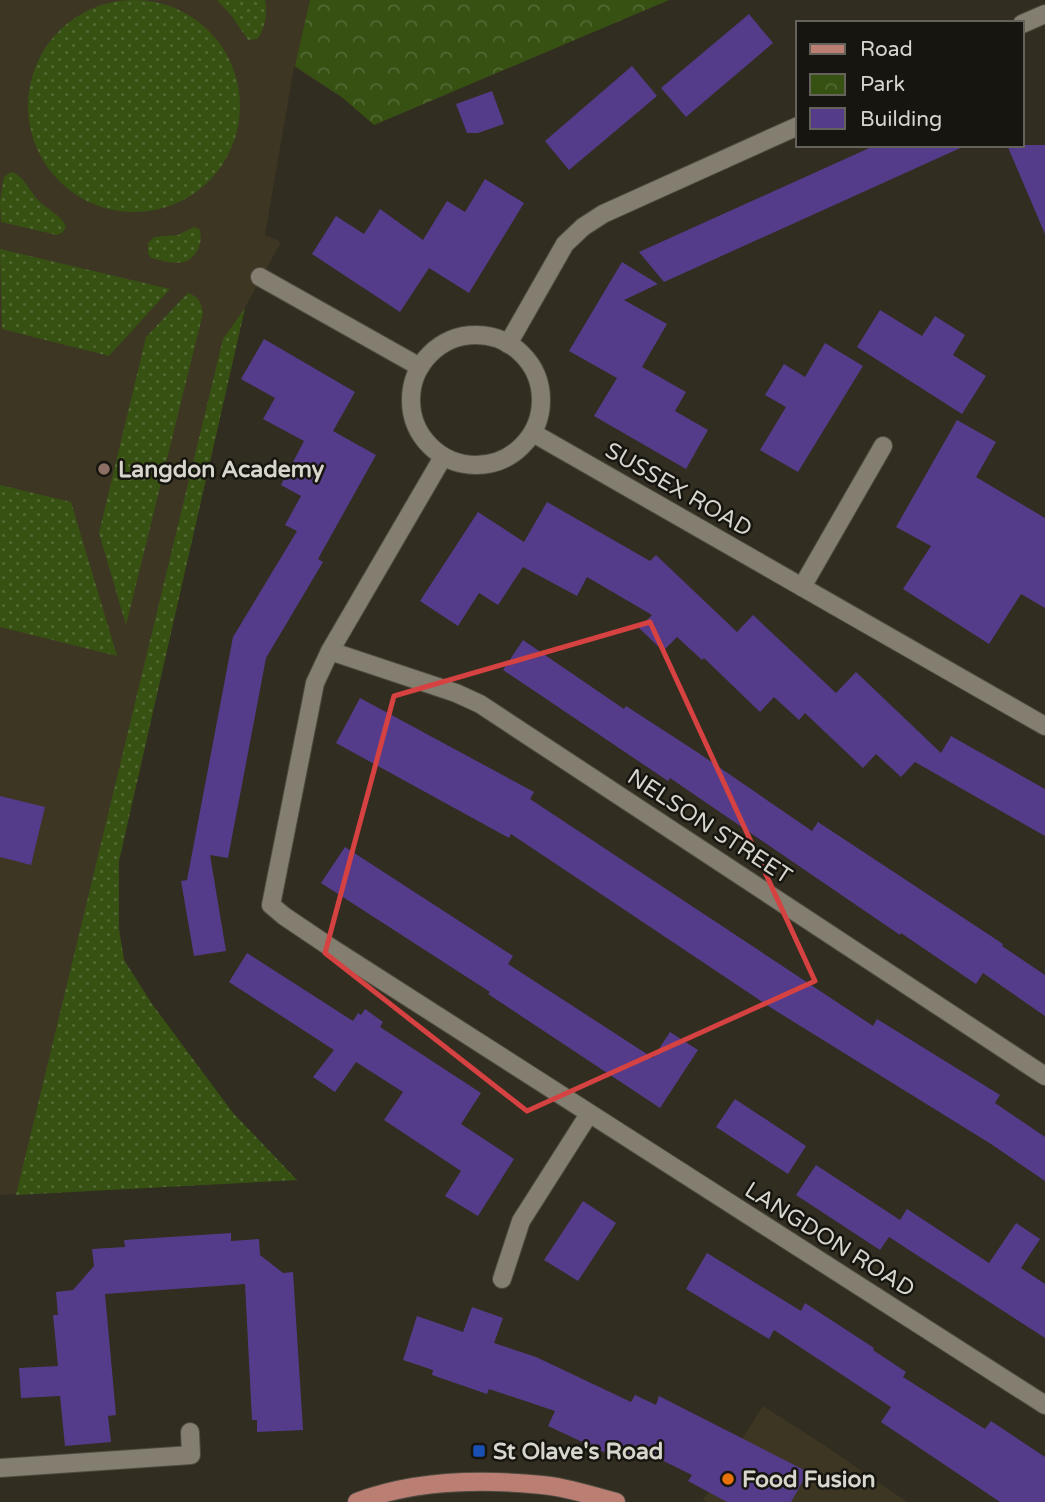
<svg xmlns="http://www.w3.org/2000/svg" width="1045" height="1502" font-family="'Varela Round',sans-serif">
  <defs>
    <pattern id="grass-dots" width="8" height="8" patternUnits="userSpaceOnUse" patternTransform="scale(1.75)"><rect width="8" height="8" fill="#375113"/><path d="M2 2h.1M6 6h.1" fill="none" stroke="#536934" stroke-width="1.8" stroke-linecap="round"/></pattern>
    <pattern id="park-crowns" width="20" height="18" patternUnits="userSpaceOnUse" patternTransform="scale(1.75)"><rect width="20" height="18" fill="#375113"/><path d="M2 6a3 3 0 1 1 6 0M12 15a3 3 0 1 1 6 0" fill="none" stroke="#536934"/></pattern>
  </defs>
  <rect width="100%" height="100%" fill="#312d20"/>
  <g fill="#3c3623">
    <path d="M0,0H669L374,125L343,98L294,67L265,235L281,242L245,308L119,861V929L124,960L152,1004L233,1113L297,1180L0,1195Z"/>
    <path d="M763,1406L824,1445L907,1502H707L703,1500Z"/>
  </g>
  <g fill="url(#grass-dots)">
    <circle cx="134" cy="106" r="106"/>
    <path d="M217,0H265C268,12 265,30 257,39L248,40L231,15Z"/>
    <path d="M11,172C22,174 30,191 38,200C46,209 62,215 66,227L62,233L57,235L1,222L0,202L4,177Z"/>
    <path d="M194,227L199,229C202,236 201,244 197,251C187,269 168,262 151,258L148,253V243L154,237L178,235Z"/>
    <path d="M0,249L170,289L109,356L2,329Z"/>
    <path d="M188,293C199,297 201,302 203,313L126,625L99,533L146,337Z"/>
    <path d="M245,308L119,861V929L124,960L152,1004L233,1113L297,1180L16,1195L223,339Z"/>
    <path d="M0,485L71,502L117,656L0,627Z"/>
  </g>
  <path fill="url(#park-crowns)" d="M310,0H669L374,125L343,98L295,66Z"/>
  <g fill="#553c8a">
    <path d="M749,14L773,43L686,117L661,88Z"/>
    <path d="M632,66L657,96L569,170L545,141Z"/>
    <path d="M492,91L504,124L478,133H467L456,104Z"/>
    <path d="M876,145H967L664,282L639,252Z"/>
    <path d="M1007,145H1045V234Z"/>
    <path d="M485,179L524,203L469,293L429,268L400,312L312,254L336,216L364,234L380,209L423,240L447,201L465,212Z"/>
    <path d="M622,262L658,284L624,300L667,324L642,367L686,392L675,411L708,430L686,469L594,416L617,378L569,351Z"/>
    <path d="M880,310L922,336L935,316L965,335L953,355L986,376L962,414L857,347Z"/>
    <path d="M264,339L355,392L333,431L376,455L318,559L323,562L266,658L228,858L210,855L226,951L194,956L181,881L187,880L233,637L297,531L285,525L301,496L281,485L304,441L263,419L275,398L241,379Z"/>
    <path d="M825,343L863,366L798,472L760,450L786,407L765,395L784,364L805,377Z"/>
    <path d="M957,420L996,442L976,477L1045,518V608L1021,594L989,644L903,589L931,546L896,527Z"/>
    <path d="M547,502L650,561L656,555L737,632L753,615L836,693L856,672L941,753L951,736L1045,789V836L915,762L901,777L876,754L863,768L805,713L799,720L774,697L760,712L704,658L702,660L677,637L663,651L639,628L652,615L587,577L577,596L523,567L498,605L479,593L458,626L420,601L478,512L524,542Z"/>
    <path d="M523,640L624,709L626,706L697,752L812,831L818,822L1003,944L1002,946L1045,975V1016L983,973L976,984L901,933L900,935L670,778L668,781L503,670Z"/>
    <path d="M360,698L534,792L530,799L873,1026L877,1019L1000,1095L995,1103L1045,1137V1181L991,1144L773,1009L511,834L509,838L336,743Z"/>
    <path d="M0,796L45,807L31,865L0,857Z"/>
    <path d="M345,847L513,956L508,964L653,1058L670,1032L698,1050L660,1108L488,994L490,992L321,883Z"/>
    <path d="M247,953L353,1021L358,1013L361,1015L365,1009L383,1022L380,1027L481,1093L461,1124L514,1159L478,1216L445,1196L461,1171L384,1120L403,1092L356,1062L335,1092L313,1077L334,1050L229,982Z"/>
    <path d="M735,1099L806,1146L788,1174L716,1127Z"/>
    <path d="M816,1165L900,1220L907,1209L989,1263L1016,1223L1040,1239L1021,1268L1045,1284V1338L889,1237L880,1250L796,1195Z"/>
    <path d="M583,1201L616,1223L578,1281L544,1260Z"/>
    <path d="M231,1233V1241L259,1239L260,1255L283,1273L293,1272L303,1430L257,1432V1420H252L245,1284L105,1294L116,1415L108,1416L111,1442L65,1446L60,1396L21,1398L19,1368L58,1366L53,1315H58L56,1292L73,1290L94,1266L92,1249L125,1247L124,1240Z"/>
    <path d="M707,1253L801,1311L805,1303L874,1348L873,1350L906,1372L903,1377L985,1429L991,1421L1045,1457V1502H1000L881,1422L891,1407L774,1330L769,1339L686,1289Z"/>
    <path d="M472,1307L503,1318L494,1343L536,1357L631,1402L635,1395L656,1405L659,1396L808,1472L791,1502H727L688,1481L692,1475L635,1447L630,1456L610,1445L606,1453L548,1426L555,1411L489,1389L487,1394L432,1375L433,1370L403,1360L417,1316L463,1332Z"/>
  </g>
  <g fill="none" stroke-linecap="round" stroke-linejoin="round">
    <defs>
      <g id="minor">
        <path d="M1022,24L1045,14"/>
        <path d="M260,277L420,367"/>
        <circle cx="476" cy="400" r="65"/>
        <path d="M508,344L565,244L583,227L603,214L798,126"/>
        <path d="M533,433L1045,726"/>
        <path d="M443,457L330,651L315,683L271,905L284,916L330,947L1045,1405"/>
        <path d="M802,587L883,446"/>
        <path d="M330,651L456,693L480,704L1045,1076"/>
        <path d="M502,1279L521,1221L589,1114"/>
        <path d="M0,1468L191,1455L190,1432"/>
      </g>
      <path id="major" d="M357,1502C414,1480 482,1479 542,1485C567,1487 592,1496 616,1502"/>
    </defs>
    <use href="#minor" stroke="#4e4b40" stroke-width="20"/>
    <use href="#major" stroke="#4e4b40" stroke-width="20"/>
    <use href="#minor" stroke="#837e6f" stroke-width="18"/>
    <use href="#major" stroke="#bb7e73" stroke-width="18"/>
  </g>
  <path fill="none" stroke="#d64241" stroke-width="5" stroke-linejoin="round" d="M650,622L815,981L527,1111L325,953L394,696Z"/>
  <circle fill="#8d6e63" stroke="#171510" stroke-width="2.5" cx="104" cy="469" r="7"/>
  <rect fill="#1a4fb4" stroke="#171510" stroke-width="2.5" x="472" y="1444" width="14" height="14" rx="3.5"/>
  <circle fill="#e8710a" stroke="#171510" stroke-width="2.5" cx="728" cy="1479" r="7"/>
  <g text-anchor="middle" stroke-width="5" stroke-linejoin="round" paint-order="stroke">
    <g font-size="23" font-weight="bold" fill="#d7d5cc" stroke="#171510" text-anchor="start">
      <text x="118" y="477">Langdon Academy</text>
      <text x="493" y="1459">St Olave's Road</text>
      <text x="742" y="1487">Food Fusion</text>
    </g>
    <g font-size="23" fill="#d7d5cc" stroke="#171510">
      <text transform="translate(679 489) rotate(30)" y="8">SUSSEX ROAD</text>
      <text transform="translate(710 826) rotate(33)" y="8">NELSON STREET</text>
      <text transform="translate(830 1239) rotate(32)" y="8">LANGDON ROAD</text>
    </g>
  </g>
  <rect x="796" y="21" width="228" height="126" fill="#171510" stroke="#64625b" stroke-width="2"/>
  <rect x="810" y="44" width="35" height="10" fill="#bb7e73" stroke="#64625b" stroke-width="2"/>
  <text x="860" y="56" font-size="21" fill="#d7d5cc">Road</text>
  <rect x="810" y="74" width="35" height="21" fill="url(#park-crowns)" stroke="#64625b" stroke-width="2"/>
  <text x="860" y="91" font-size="21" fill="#d7d5cc">Park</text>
  <rect x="810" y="108" width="35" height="21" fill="#553c8a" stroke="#64625b" stroke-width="2"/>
  <text x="860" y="126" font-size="21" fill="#d7d5cc">Building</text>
</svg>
